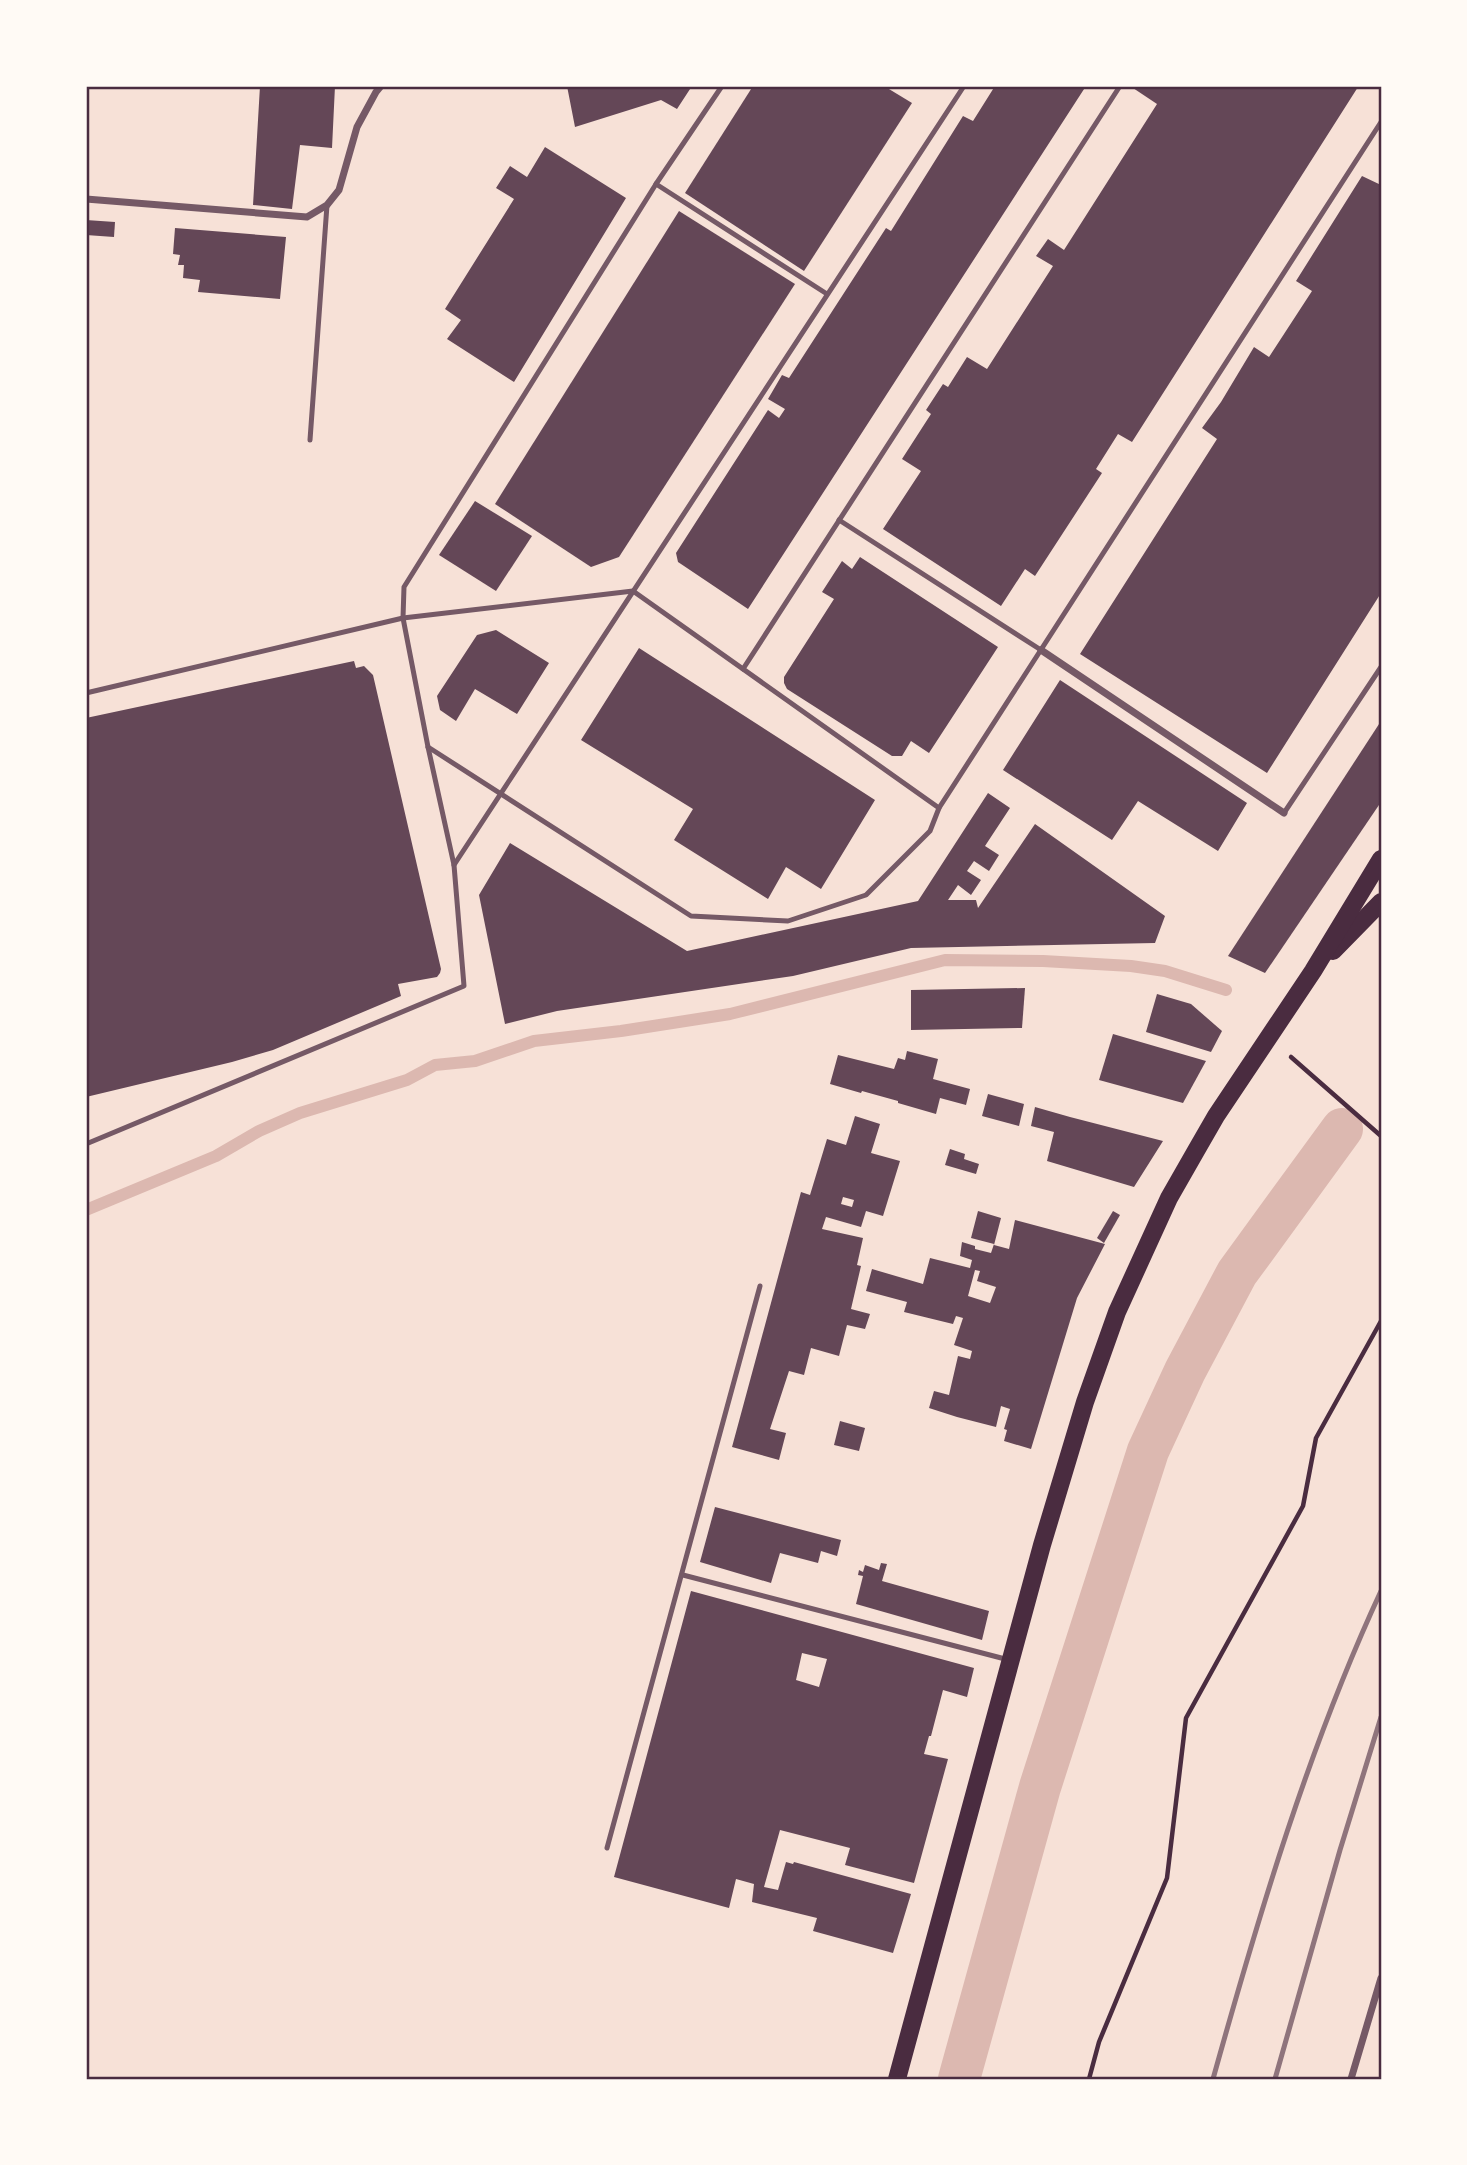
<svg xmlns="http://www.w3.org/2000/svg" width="1467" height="2165" font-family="'IBM Plex Sans',sans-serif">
  <rect width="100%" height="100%" fill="#f7e1d7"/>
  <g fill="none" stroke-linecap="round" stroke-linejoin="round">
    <path stroke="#dcb8b0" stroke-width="12" d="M86,1210L216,1156L259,1131L300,1113L407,1080L435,1065L475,1061L534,1041L621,1031L730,1014L945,960L1043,961L1131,966L1165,971L1226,990"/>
    <path stroke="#dcb8b0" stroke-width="42" d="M959,2079L1040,1787L1148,1451L1185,1371L1237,1273L1342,1129"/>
  </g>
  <g fill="#644757" fill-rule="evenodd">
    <path d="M260,86H335L332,148L300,145L292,209L253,205Z"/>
    <path d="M567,86H692L677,109L661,100L575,127Z"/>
    <path d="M753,86H884L912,103L804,271L685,193Z"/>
    <path d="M995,86H1086L748,609L684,566L678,562L676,553L768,410L779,418L785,409L768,399L782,375L789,378L886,228L891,231L963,116L973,121Z"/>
    <path d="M1135,86L1358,87L1132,442L1118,434L1096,469L1102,473L1035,576L1025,569L1001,606L883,529L921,471L902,459L931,414L926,410L943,384L948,387L967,357L987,369L1053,266L1036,256L1048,239L1064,250L1157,104L1133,88Z"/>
    <path d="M545,147L626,198L514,382L447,339L461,320L445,309L514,199L496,188L510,166L527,177Z"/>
    <path d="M1362,176L1381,185V593L1267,773L1080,654L1217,439L1202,428L1221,402L1254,347L1269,357L1312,291L1296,281Z"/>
    <path d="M679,211L795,284L619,557L591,567L495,504Z"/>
    <path d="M86,220L115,222L114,237L86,235Z"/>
    <path d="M175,228L286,237L280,299L198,292L200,280L183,278L184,265H178L180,255L173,254Z"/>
    <path d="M475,501L532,536L496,591L439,555Z"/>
    <path d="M860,557L998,647L929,753L911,741L902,756H892L787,689L784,683V677L834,599L822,592L842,561L852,569Z"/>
    <path d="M496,630L549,663L517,714L475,689L456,721L440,710L437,696L477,635Z"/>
    <path d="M639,648L875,800L821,889L786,867L768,899L674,840L693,809L581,740Z"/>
    <path d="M354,661L356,668L364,666L373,675L441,969L440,973L437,977L398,984L401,996L273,1050L232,1062L86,1097V718Z"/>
    <path d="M1060,680L1247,803L1218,851L1138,801L1112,840L1003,770Z"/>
    <path d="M1381,721V802L1265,973L1228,956Z"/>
    <path d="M988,793L1010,808L985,846L999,855L989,871L974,861L967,871L981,880L971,895L958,885L948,900H976L978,908L1035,824L1165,916L1155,943L911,948L793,976L557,1011L505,1024L479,895L510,843L687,951L918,901Z"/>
    <path d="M1025,988L1022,1028L911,1030V990Z"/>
    <path d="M1157,994L1191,1004L1222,1031L1211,1052L1146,1032Z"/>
    <path d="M1113,1034L1206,1061L1183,1103L1099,1080Z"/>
    <path d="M907,1051L938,1059L933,1079L970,1089L966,1105L940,1098L936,1114L898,1103V1101L862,1091L861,1093L830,1084L838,1055L894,1069L898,1058L905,1060Z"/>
    <path d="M988,1094L1024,1104L1019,1126L982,1116Z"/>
    <path d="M1035,1107L1070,1117L1163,1141L1134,1187L1047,1161L1054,1132L1031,1126Z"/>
    <path d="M855,1116L880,1124L871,1153L900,1161L883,1216L866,1211L861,1227L826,1217L822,1229L863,1238L857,1265L861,1266L851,1309L870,1314L865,1329L847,1325L839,1356L811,1348L804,1375L789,1371L770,1429L786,1433L779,1460L732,1447L801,1192L810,1195L827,1139L846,1145ZM843,1197L854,1200L852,1207L841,1204Z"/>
    <path d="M950,1149L965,1154L964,1159L979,1164L976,1174L945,1165Z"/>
    <path d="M978,1211L1001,1218L994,1245L1009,1249L1015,1220L1105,1244L1077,1298L1031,1449L1004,1441L1007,1430L1004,1429L1010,1409L1001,1406L996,1427L957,1417L929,1408L934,1391L949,1395L958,1356L970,1359L972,1351L954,1345L963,1318L956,1316L953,1324L904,1312L907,1302L866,1291L872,1269L923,1284L930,1258L970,1268L972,1260L960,1256L962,1242L975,1246V1249L991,1253L994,1244L971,1238ZM975,1270L980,1271L977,1281L996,1287L990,1303L968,1296Z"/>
    <path d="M1113,1211L1120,1215L1104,1243L1097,1238Z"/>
    <path d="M840,1421L865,1428L859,1451L834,1445Z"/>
    <path d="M715,1507L841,1540L837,1556L821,1551L818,1563L780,1553L771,1583L700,1562Z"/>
    <path d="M881,1563L887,1564L882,1581L989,1611L982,1640L856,1604L863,1576L858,1575L859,1570L863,1572L865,1565L879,1570Z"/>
    <path d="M691,1591L974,1668L967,1697L943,1690L931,1736H929L924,1754L948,1759L914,1883L845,1865L850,1848L780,1830L764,1887L778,1890L786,1862L793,1864L794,1862L911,1894L893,1953L813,1931L817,1918L752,1902L754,1884L736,1879L729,1908L614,1877ZM802,1653L827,1659L819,1687L796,1680Z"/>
  </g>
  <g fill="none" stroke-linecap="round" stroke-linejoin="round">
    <g stroke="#4a2c40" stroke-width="4.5">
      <path d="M1291,1057L1381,1136"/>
      <path d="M1089,2079L1099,2042L1167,1878L1186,1718L1303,1506L1316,1438L1381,1321"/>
    </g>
    <g stroke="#755966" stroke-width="5">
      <path d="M656,184L827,294"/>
      <path d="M310,440L327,205"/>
      <path d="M839,520L1041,650"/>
      <path d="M743,669L1120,86"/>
      <path d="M86,693L403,618L633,591L939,808"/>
      <path d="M428,747L691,916L788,921L866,895L930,831L939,808L1381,122"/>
      <path d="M1284,813L1381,667"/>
      <path d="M454,865L964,86"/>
      <path d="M86,1144L464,986L454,865L428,747L403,618L404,587L656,184L722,86"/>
      <path d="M683,1575L1009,1660"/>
      <path d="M607,1848L760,1286"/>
    </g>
    <g stroke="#755966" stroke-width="7">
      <path d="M86,199L307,217L327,205L339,190L357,127L376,92L381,86"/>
      <path d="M1041,650L1284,813"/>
      <path d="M1351,2079L1381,1978"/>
    </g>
    <g stroke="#4a2c40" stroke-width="18">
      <path d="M1333,951L1381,902"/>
      <path d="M897,2079L1042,1545L1085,1402L1117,1312L1169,1198L1197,1149L1216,1116L1313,971L1381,859"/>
    </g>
    <g stroke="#8f747c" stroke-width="5">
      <path d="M1213,2079C1259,1914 1309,1746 1381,1591"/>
      <path d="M1275,2079L1340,1850L1381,1717"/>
    </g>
  </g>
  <rect width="1467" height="2165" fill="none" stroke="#fffaf5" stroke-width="175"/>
  <rect x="88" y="88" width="1292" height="1990" fill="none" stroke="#4a2c40" stroke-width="2.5"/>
</svg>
